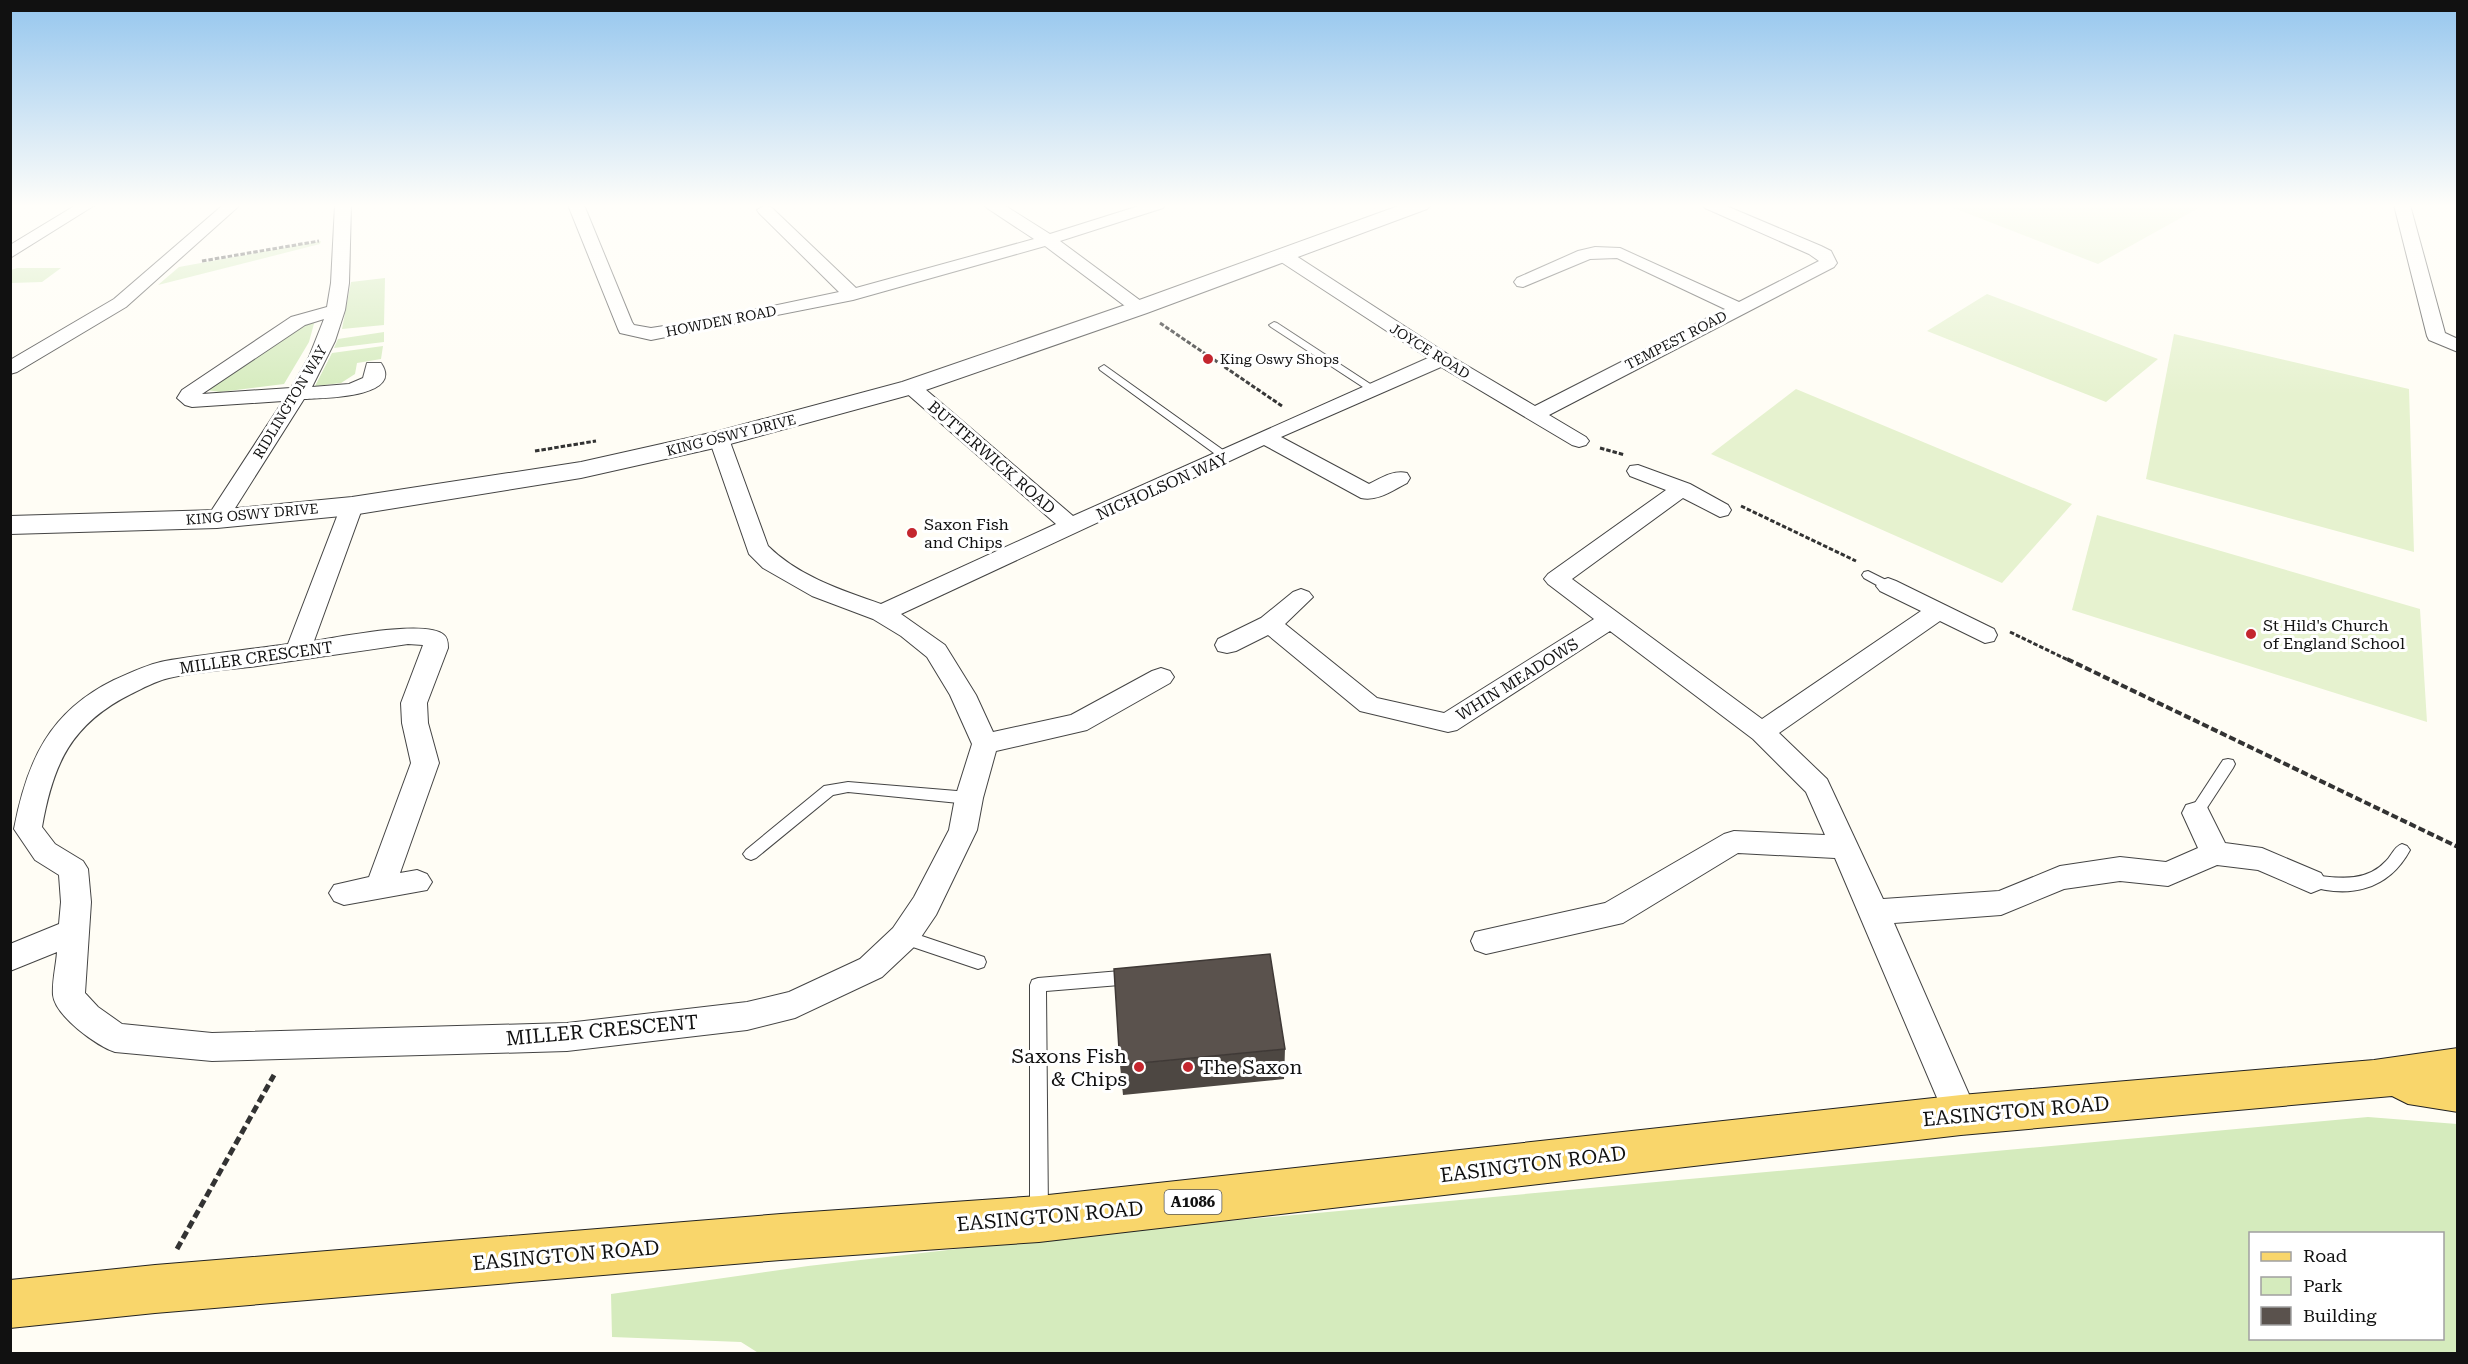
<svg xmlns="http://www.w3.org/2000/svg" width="2468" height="1364" font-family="'Roboto Serif',serif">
  <rect width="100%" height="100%" fill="#fffdf5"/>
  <g fill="#d5ebbd" fill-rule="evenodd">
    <path d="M321,241L320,244L158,285L179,267Z"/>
    <path d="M17,268H61L42,282L11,283V270Z"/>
    <path d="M385,278L384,325L342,329L351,282Z"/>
    <path d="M315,320L309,342L284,384L220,392L207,390L300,322Z"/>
    <path d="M384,332V342L334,348L338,339Z"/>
    <path d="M383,346L381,359L357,363L355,374L341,383L315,386L332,353Z"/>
    <path d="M2368,1117L2457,1124V1353L760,1354L741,1342L612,1337L611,1294L808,1266L1098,1233ZM2250,1234H2442V1338H2250Z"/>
  </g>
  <g fill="#e6f2cf">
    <path d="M1957,205H2204L2098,264L1951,207Z"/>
    <path d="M1987,294L2158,359L2106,402L1927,331Z"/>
    <path d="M2174,334L2409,389L2414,552L2146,479Z"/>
    <path d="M1796,389L2072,504L2002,583L1711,454Z"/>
    <path d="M2097,515L2420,609L2427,722L2072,610Z"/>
  </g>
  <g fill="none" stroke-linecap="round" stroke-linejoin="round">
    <defs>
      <g id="service">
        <path d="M1274,322L1277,323L1378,389L1373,392L1369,391L1271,327L1269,325Z"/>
        <path d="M1104,365L1230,455V459H1222L1100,370L1099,368Z"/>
        <path d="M1868,571L1892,583L1894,586L1892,589H1884L1864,578L1862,575L1864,572Z"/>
        <path d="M2228,759L2233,760L2235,764L2233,768L2201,817H2191L2189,813L2191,809L2223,760Z"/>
        <path d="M848,782L969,792L974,794L976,798L974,802L969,804L848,792L833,795L756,858L751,860L746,858L743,854L746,850L824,786Z"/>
        <path d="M2402,844L2407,846L2410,850C2388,891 2348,899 2306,885L2303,881L2306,877L2311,875C2338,878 2366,883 2386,861C2392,855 2394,847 2402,844Z"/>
        <path d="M904,930L984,957L986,962L984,967L978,969L898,942L896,937L898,932Z"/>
        <path d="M1132,970L1138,972L1140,977L1138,982L1132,984L1046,991L1048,1214L1046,1221L1039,1223L1032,1221L1030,1214V985L1032,980L1038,978Z"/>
      </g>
      <g id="minor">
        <path d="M76,205H95L10,258V245Z"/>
        <path d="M223,205H240L126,307L17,372L10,374V360L114,299Z"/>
        <path d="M335,205H351L349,283L345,310L335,341L312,387L349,384L363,378L367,363H381C405,398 321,398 304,399L225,524L217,526L209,524L206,519L283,401L192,407L185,405L177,398L182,390L291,317L327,307L331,283ZM324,319L309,357L291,388L202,394L305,325Z"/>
        <path d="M568,205H584L632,322L634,325L651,328L716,318L839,292L759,213L757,210L765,205L771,207L856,288L1034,239L987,208L985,205H1004L1050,234L1142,205H1165L1163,208L1060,241L1145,304L1148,308L1145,312H1133L1045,246L853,300L651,340L620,333L618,329Z"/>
        <path d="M1703,205H1724L1821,246L1831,251L1837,263L1834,267L1549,415L1586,437L1589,441L1586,445L1579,447L1572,445L1441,367L1281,437L1369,484C1381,478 1393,470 1407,473L1410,478L1407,483C1393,490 1377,502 1361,498L1264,445L901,614L945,645L976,695L993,732L1071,715L1152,671L1161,668L1170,671L1174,677L1170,683L1087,730L996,751L983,798L977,830L936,915L915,946L882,977L795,1018L747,1030L567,1051L212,1061L115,1052C97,1046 55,1016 53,995C52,981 56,966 57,952L10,971V944L59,924L61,902L59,875L35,860L14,829C27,761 49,712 114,680C130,673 148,664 165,661C206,654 247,650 288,644L341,506L344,501L352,499L360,501L363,506L314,641C339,637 427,619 444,635C448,638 448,644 448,648L427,703L428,723L439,763L400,873L417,870L427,874L432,882L427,890L344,905L334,901L329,893L334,885L369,877L411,763L402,723L401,703L423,645L408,644C355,652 303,659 250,667C223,670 195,672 169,678C156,681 143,688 131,694C71,724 53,764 42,827L55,844L83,861L88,869L91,902L85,993L98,1007L122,1024L212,1033L567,1023L747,1002L789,992L860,959L893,928L914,897L949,830L955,798L972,744L950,695L927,657L901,636L873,619L812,596L763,568L749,554L709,439L712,435L719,433L726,435L729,439L768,546C798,576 841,590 881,604L1056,524L904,391L901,387L904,383H918L1073,516L1428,358L1278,260L1275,256L1278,252H1290L1449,355L1535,406L1725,309L1617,258L1590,259L1523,287L1517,286L1514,282L1517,278L1578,251L1595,247L1620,248L1739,302L1819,261L1809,254L1705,208Z"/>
        <path d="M2394,205H2410L2445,333L2458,339V352L2429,340L2427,336Z"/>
        <path d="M1638,465L1690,484L1728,505L1731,510L1728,515L1720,517L1683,498L1572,579L1762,719L1921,611L1880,591L1876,586L1880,581L1888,578L1896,581L1994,629L1997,635L1994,641L1985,643L1940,621L1779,733L1827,779L1883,899L1999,891L2060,866L2120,857L2166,862L2198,848L2182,813L2186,805L2196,802L2206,805L2225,843L2262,848L2321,873L2326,881L2321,889L2311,893L2258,870L2217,865L2168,886L2120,881L2064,889L2001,915L1894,923L1978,1115L1973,1126L1961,1131L1949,1126L1835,858L1738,853L1623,923L1486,954L1475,950L1471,941L1475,932L1605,903L1724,834L1734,831L1825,835L1806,792L1753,739L1610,631L1457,730L1448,732L1360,711L1268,635L1236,651L1227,653L1218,651L1215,645L1218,639L1261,618L1293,592L1301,589L1309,592L1313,597L1285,624L1377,698L1444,713L1594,619L1548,584L1544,579L1548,574L1666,490L1630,476L1627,471L1630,466Z"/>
      </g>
      <path id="tertiary" d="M1401,205H1431L1427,209L1147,313L920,392L719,447L581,478L352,515L217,528L10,534V516L217,510L352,497L581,462L715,432L902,382L1131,303Z"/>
      <path id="primary" d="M2458,1048V1112L2408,1104L2392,1096L1961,1135L1039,1242L781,1260L155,1313L10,1328V1280L155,1265L781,1214L1039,1196L1961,1095L2374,1060Z"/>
    </defs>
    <use href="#service" stroke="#444" stroke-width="2"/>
    <use href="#minor" stroke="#444" stroke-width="2"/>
    <use href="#tertiary" stroke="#444" stroke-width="2"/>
    <use href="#primary" stroke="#222" stroke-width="2"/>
    <g stroke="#333" stroke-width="3" stroke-dasharray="4.5 2" stroke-linecap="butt">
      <path d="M202,261L319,241"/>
      <path d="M1160,323L1282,406"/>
      <path d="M1600,448L1625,455"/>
      <path d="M535,451L596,441"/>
      <path d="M1741,506L1856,561"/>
      <path d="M2010,632L2070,661"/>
    </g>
    <path stroke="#333" stroke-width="4" stroke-dasharray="7 3" stroke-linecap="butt" d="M2067,659L2458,847"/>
    <path stroke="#333" stroke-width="5" stroke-dasharray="8 4" stroke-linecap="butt" d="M177,1249L274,1075"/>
    <use href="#service" fill="#fff" fill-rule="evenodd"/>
    <use href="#minor" fill="#fff" fill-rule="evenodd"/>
    <use href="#tertiary" fill="#fff" fill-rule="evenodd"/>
    <use href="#primary" fill="#f9d66b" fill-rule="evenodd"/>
  </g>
  <path fill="#4d4742" d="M1285,1049L1284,1079L1123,1095L1120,1065Z"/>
  <path fill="#5a524d" stroke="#3f3936" stroke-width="1.5" d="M1270,954L1285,1049L1120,1065L1114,969Z"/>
  <linearGradient id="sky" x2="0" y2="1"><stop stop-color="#95c6ee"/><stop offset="0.52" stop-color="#fffefa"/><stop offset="1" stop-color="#fffefa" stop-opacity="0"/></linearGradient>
  <rect width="2468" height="396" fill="url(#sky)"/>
  <g fill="#c4262e" stroke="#fff" stroke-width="2">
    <circle cx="1208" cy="359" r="6"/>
    <circle cx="912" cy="533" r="6"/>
    <circle cx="2251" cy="634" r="6"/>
    <circle cx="1139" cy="1067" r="6"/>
    <circle cx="1188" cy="1067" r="6"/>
  </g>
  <g text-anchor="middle" stroke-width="6" stroke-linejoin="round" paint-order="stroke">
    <g font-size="14" fill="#111" stroke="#fff">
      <text transform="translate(721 321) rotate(-11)" y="5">HOWDEN ROAD</text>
      <text transform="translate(1676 340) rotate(-27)" y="5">TEMPEST ROAD</text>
      <text transform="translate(1430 351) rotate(32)" y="5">JOYCE ROAD</text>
      <text transform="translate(290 402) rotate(-59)" y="5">RIDLINGTON WAY</text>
      <text transform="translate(731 435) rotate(-14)" y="5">KING OSWY DRIVE</text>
      <text transform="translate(252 514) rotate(-5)" y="5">KING OSWY DRIVE</text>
    </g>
    <g font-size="14" fill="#111" stroke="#fff" text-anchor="start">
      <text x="1220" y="364">King Oswy Shops</text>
    </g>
    <rect fill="#fff" stroke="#585858" stroke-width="1.5" x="1164.5" y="1190" width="57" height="24" rx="4.5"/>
    <g font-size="15" font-weight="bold" fill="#111">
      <text x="1193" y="1207">A1086</text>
    </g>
    <g font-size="16" fill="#111" stroke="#fff">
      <text transform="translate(992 457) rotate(41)" y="6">BUTTERWICK ROAD</text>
      <text transform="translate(1162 486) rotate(-24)" y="6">NICHOLSON WAY</text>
      <text transform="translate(256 657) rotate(-8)" y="6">MILLER CRESCENT</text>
      <text transform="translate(1517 679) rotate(-32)" y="6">WHIN MEADOWS</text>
    </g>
    <g font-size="16" fill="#111" stroke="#fff" text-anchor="start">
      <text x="924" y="530">Saxon Fish<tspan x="924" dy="18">and Chips</tspan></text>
      <text x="2263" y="631">St Hild's Church<tspan x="2263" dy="18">of England School</tspan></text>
    </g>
    <g font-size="20" fill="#111" stroke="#fff">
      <text transform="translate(602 1030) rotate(-5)" y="7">MILLER CRESCENT</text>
      <text transform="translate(2016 1111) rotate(-5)" y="7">EASINGTON ROAD</text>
      <text transform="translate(1533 1164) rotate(-7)" y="7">EASINGTON ROAD</text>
      <text transform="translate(1050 1216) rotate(-5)" y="7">EASINGTON ROAD</text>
      <text transform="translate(566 1255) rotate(-5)" y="7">EASINGTON ROAD</text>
    </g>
    <g font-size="20" fill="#111" stroke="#fff" text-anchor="end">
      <text x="1127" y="1063">Saxons Fish<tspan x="1127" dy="23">&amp; Chips</tspan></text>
      <text x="1200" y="1074" text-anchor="start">The Saxon</text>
    </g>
  </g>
  <rect width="2468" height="1364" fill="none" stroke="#111111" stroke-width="24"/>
  <rect x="2249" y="1232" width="195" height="108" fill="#ffffff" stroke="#a0a0a0" stroke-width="1.5"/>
  <rect x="2261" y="1252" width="30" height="9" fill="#f9d66b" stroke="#a0a0a0" stroke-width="1.5"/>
  <text x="2303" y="1262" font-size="18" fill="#111111">Road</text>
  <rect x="2261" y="1277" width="30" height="18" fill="#d5ebbd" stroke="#a0a0a0" stroke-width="1.5"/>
  <text x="2303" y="1292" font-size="18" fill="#111111">Park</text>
  <rect x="2261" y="1307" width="30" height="18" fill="#5a524d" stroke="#a0a0a0" stroke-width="1.5"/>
  <text x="2303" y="1322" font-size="18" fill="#111111">Building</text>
</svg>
